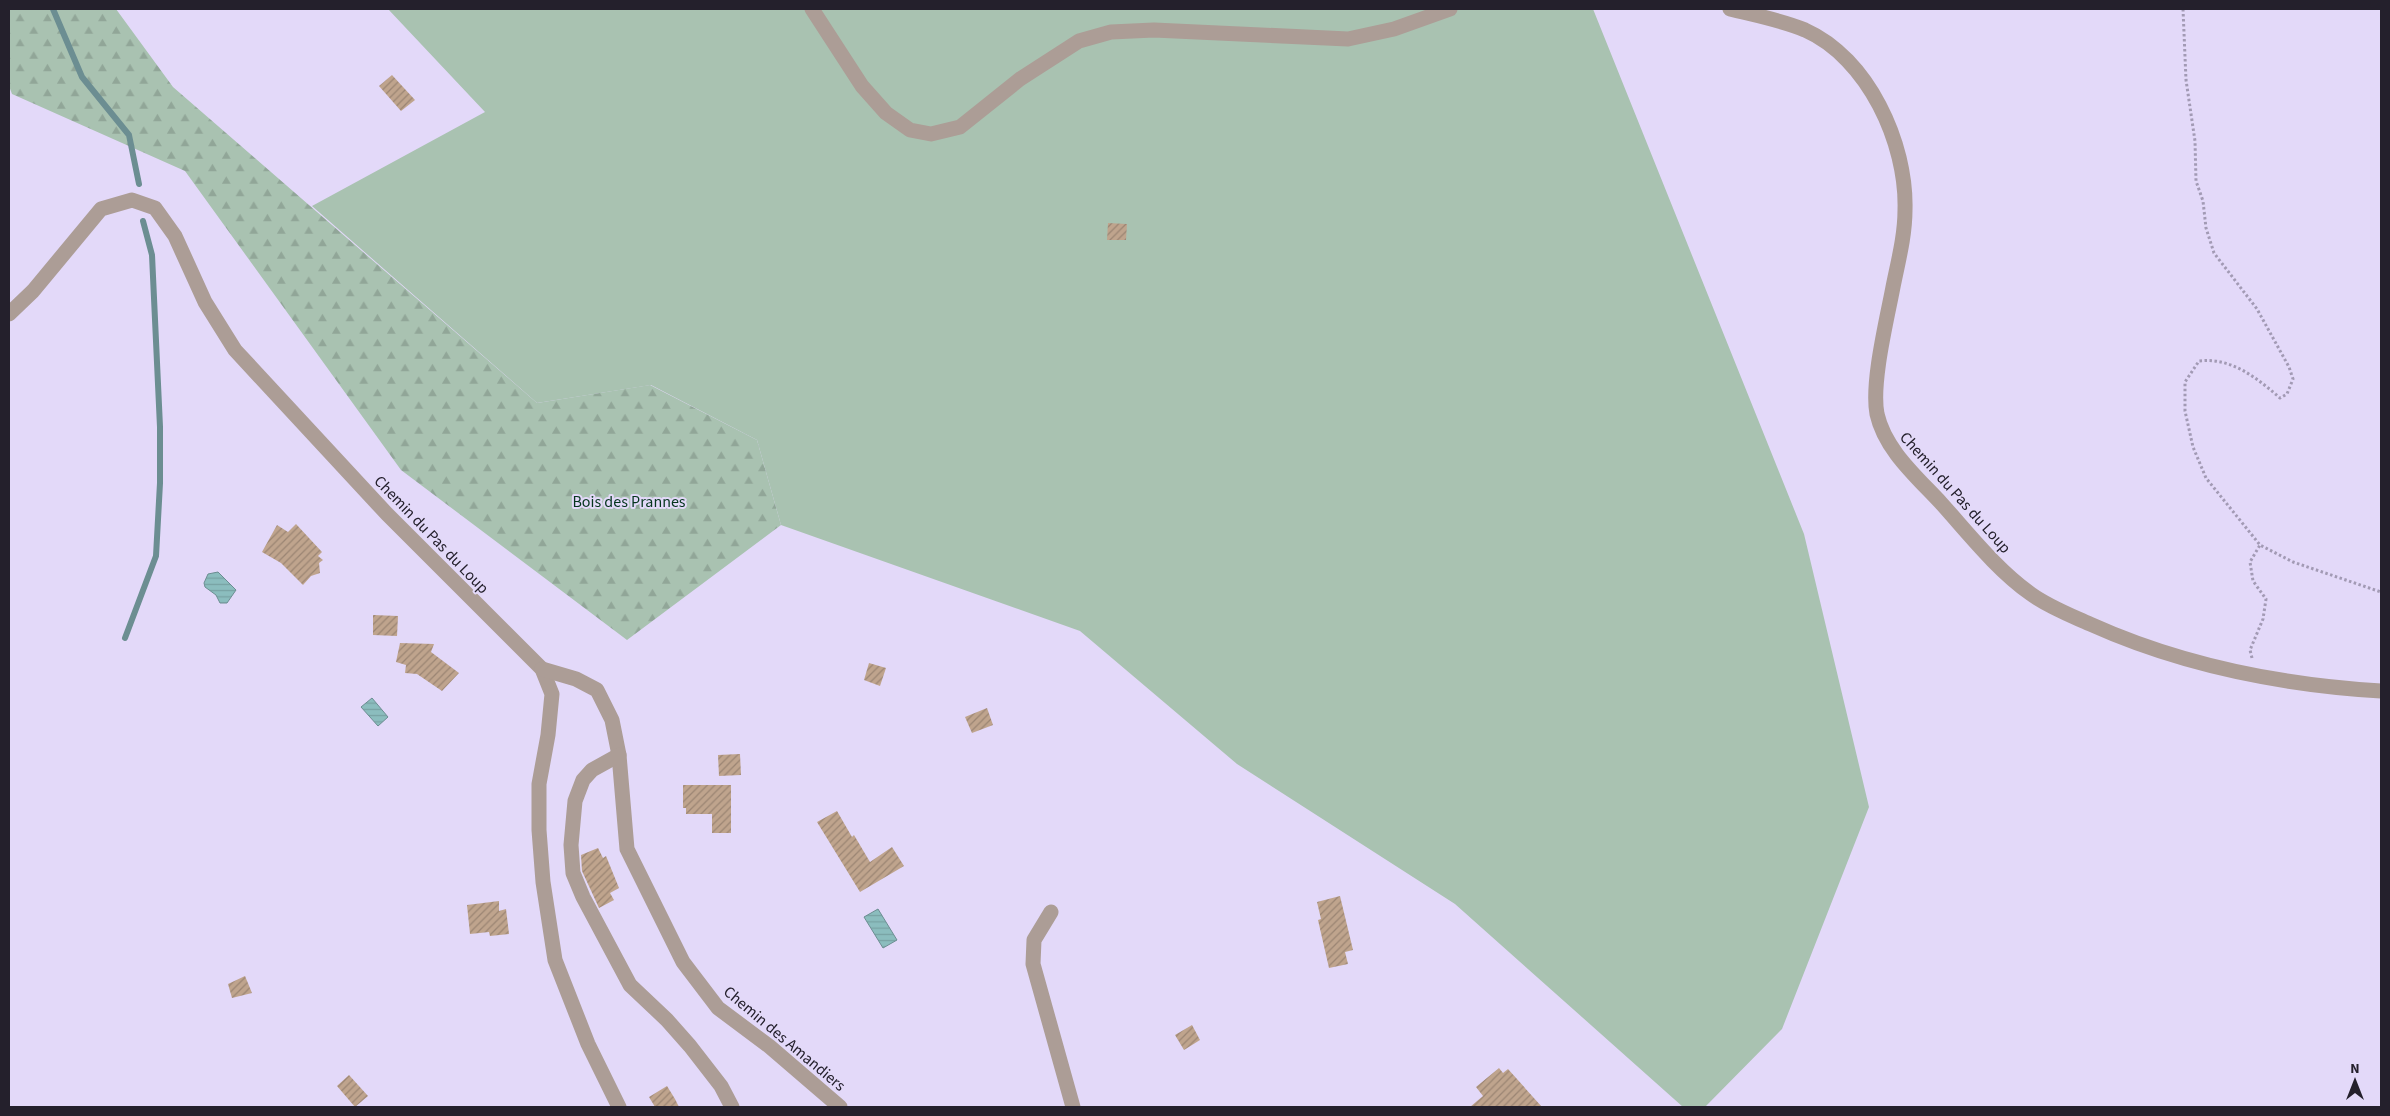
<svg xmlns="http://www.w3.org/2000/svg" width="2390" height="1116" font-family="'Source Sans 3',sans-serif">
  <defs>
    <pattern id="forest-firs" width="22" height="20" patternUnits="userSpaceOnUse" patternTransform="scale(1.25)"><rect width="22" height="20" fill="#a9c2b1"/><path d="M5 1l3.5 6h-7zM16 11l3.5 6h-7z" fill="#91a698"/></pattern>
    <pattern id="water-rules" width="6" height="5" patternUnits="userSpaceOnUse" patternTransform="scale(1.25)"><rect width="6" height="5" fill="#8bbdbe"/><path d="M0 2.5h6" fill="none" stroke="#78a2a3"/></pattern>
    <pattern id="building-hatch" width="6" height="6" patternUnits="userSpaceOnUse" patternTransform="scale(1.25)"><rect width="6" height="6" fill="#bfa48d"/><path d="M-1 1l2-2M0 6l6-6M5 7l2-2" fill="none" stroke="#9b8573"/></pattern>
  </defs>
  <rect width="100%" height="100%" fill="#e3d9f9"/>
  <path fill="#a9c2b1" d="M388,9H1593L1804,534L1869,807L1782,1029L1705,1107H1683L1455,904L1237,764L1080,631L781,525L757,440L651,385L537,403L312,206L485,112Z"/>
  <path fill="url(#forest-firs)" d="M9,9H116L173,87L537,403L650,385L757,440L781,525L627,640L401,470L185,171L12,94L9,86Z"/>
  <g fill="url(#water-rules)" stroke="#6c8e92">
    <path d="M218,572L236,590L227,603H220L216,595L205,587L204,583L208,574Z"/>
    <path d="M372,698L388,717L378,726L361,707Z"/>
    <path d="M878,909L897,940L883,948L864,917Z"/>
  </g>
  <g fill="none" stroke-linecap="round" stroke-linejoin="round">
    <g stroke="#6c8e92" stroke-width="6">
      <path d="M53,9L82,77L129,135L139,184"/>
      <path d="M125,638L156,556L160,483V427L152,255L143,221"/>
    </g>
  </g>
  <g fill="url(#building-hatch)">
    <path d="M392,75L415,100L401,111L379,86Z"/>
    <path d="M1108,223L1127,224L1126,240H1107Z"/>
    <path d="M296,524L322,552L318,556L323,560L319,563L320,573L311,576L303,585L281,563L262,552L277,525L288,532Z"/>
    <path d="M373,615L398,616L397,636L373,635Z"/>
    <path d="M400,643L434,644L431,652L459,673L442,691L417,674L405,673L406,665L396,662Z"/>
    <path d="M869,663L886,668L880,686L864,680Z"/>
    <path d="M987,708L993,725L972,733L965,717Z"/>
    <path d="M740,754L741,775L719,776L718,755Z"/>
    <path d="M683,785H731V833H712V814H686V808H683Z"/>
    <path d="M837,811L852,837L854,835L870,862L892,847L904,866L860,892L817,822Z"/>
    <path d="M598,848L603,858L606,856L619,888L610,893L614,900L599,908L582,871L581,855Z"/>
    <path d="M1340,896L1353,950L1345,952L1348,964L1329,968L1318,920L1321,919L1317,902Z"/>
    <path d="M499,901V911L506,909L509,934L490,936L489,932L470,934L467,905Z"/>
    <path d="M245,976L252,993L232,998L228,984Z"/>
    <path d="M1192,1025L1200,1040L1184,1050L1175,1035Z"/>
    <path d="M1499,1068L1503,1073L1508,1069L1542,1107H1470L1483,1096L1476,1087Z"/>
    <path d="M349,1075L368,1096L355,1107L337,1086Z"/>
    <path d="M667,1086L675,1099L679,1107H655L649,1097Z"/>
  </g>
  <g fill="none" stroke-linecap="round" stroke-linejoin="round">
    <g stroke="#a29ab4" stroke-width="3" stroke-dasharray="2.5 2.5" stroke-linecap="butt">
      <path d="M2183,9L2186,80L2195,141L2196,181L2203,201L2206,228L2214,253L2257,309L2289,367L2293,379L2287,394L2280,398C2257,378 2231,357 2199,361L2185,382V411L2193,447L2206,478L2260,545L2293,562L2381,592"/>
      <path d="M2252,658L2250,650L2263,619L2266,599L2253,581L2250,562L2260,545"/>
    </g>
    <g stroke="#ac9d96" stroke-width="15">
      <path d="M812,9L862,86L886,113L910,130L931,134L960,127L1020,79L1079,41L1111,32L1154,30L1348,39L1394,29L1450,9"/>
      <path d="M1730,9C1754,15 1781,20 1805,30C1868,58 1907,143 1905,210C1905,236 1898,262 1893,287C1887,319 1871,383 1877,414C1885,450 1917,477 1941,503C1969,534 1996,569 2031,594C2049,607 2070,615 2090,624C2181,665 2282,685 2381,691"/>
      <path d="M9,314L33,291L101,209L132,200L155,208L175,236L205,302L235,350L387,514L542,669L552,694L548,735L539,784V830L543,882L555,960L588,1044L619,1107"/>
      <path d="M542,669L576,679L597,690L612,720L619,755L627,849L683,962L718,1008L769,1046L840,1107"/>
      <path d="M619,755L592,770L583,780L575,801L571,845L573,873L583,897L630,985L667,1020L690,1046L721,1086L732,1107"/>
      <path d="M1051,912L1034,940L1033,964L1073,1107"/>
    </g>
  </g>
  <g text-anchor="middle" stroke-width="4" stroke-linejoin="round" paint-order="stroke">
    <g font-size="16" fill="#24202c" stroke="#e3d9f9">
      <text transform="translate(1956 492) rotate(48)" y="6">Chemin du Pas du Loup</text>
      <text transform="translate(432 534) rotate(46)" y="6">Chemin du Pas du Loup</text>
      <text transform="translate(785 1038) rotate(40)" y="6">Chemin des Amandiers</text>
    </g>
    <g font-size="16" fill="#05351d" stroke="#e3d9f9">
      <text x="629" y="507">Bois des Prannes</text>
    </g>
  </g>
  <rect width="2390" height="1116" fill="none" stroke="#24202c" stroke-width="20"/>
  <g transform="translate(2355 1081)" stroke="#e3d9f9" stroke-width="4" paint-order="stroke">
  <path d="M0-4L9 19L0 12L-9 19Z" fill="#24202c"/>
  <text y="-8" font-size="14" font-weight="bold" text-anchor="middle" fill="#24202c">N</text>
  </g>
</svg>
